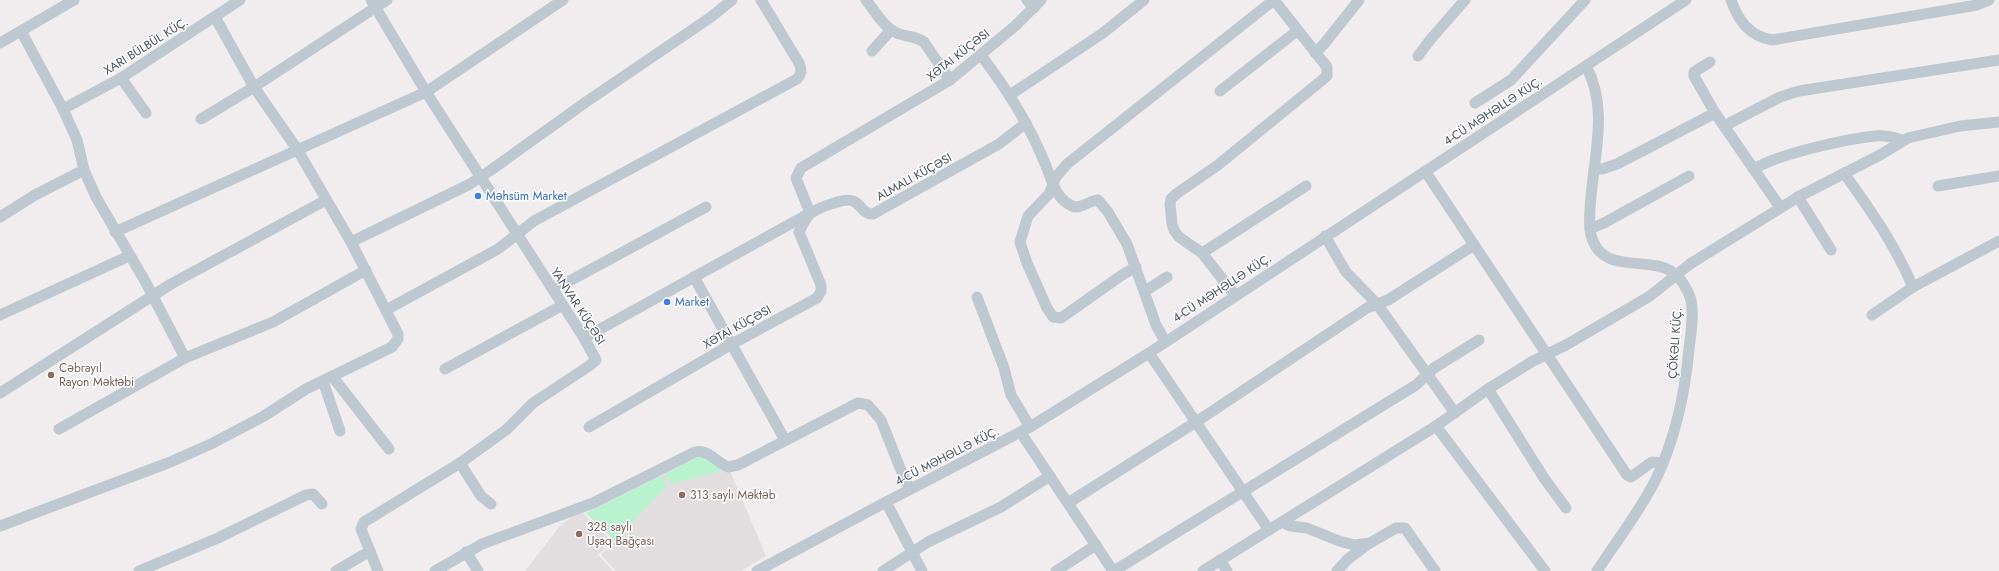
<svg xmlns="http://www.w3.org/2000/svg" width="1999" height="571" font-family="Jost,sans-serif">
  <rect width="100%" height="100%" fill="#f1edee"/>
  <g fill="#e2dedf">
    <path d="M702,455L722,469L731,473L766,556L741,571H616L601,555L615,541L586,513Z"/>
    <path d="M580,510L612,541L598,555L613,571H525L559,527Z"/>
  </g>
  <g fill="#b8f2ce">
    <path d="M702,455L722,469L719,472L671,484L665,474Z"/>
    <path d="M661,476L667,486L615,541L586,513Z"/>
  </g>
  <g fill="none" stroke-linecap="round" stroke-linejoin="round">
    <g stroke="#bdc8d1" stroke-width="11">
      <path d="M371,0L426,92L584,338L596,360L589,366L533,403L506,430L460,463L364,522L361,529L378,571"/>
      <path d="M866,0C875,11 884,28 897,33C906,37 916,36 924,42L950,80"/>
      <path d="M1027,0L1034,8"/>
      <path d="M1731,0C1738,20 1749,36 1772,40L1977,5L1989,0"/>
      <path d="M21,31L63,109L77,140L84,170L96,197L145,281L185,358"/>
      <path d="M0,43L74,0"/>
      <path d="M872,51L891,30"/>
      <path d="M1315,53L1324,44L1359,0"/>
      <path d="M981,55C1007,90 1030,125 1046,166C1052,181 1056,199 1072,206C1080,210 1090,200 1098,200L1108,212L1127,244L1156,325L1165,341"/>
      <path d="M1418,56L1430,40L1465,0"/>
      <path d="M1710,62L1694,72V76L1715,113L1780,207"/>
      <path d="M1586,66C1608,106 1595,152 1591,196C1590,209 1588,222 1591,235C1601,275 1646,256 1671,271C1680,277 1688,289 1691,300C1694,316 1691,333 1689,349C1685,393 1676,436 1657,477C1641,510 1617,540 1597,571"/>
      <path d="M121,78L146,113"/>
      <path d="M1220,91L1297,31"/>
      <path d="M1010,95L1103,33L1144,0"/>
      <path d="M1475,103L1511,80L1585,0"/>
      <path d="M63,109L121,78L240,0"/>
      <path d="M201,119L254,87L387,0"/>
      <path d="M1724,126L1780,97L1799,91L1999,60"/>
      <path d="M1594,169H1602L1617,164L1715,113"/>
      <path d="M1754,169C1778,154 1846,139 1875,136C1885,135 1893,137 1902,140"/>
      <path d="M1425,171L1627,475L1631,477L1652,462L1663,463"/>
      <path d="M1844,173C1871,211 1894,243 1913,287"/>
      <path d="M1938,186L1999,176"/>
      <path d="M1798,197L1831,250"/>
      <path d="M0,217L35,195L84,170"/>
      <path d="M1590,229L1604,223L1689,176"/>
      <path d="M115,232L426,92L563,0"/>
      <path d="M1325,236L1346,272L1377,304L1455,413"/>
      <path d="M351,242L470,184L491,170L586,102L711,17L732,0"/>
      <path d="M1202,253L1306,186"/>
      <path d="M1136,267L1122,275L1061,318L1053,317L1047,308L1027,263L1020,242L1028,216L1049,194L1056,177L1067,164L1274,0"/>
      <path d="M694,277L785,440"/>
      <path d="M553,290L706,207"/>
      <path d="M1145,291L1167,277"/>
      <path d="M1235,295L1202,253L1179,237L1174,230L1172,224L1170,204L1171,199L1176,194L1218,165L1327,76V67L1274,0"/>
      <path d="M977,297L1004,368L1011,395L1030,427"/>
      <path d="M386,310L498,249L534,221L797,79C802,73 802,70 799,63L761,0"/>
      <path d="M0,315L129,256"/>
      <path d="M1872,315L1913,287L1999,241"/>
      <path d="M584,338L810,213L796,178L801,168L950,80L1015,26L1041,0"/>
      <path d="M1149,353L1269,530"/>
      <path d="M445,369L563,305"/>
      <path d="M332,376L389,449"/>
      <path d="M323,381L340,431"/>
      <path d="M1488,389L1544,478L1566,508"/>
      <path d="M0,393L171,284L326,200"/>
      <path d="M1436,426L1545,571"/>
      <path d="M589,427L732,344L817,298L821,291V285L799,232C802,226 806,217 811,213C818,208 846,197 853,201C861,204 863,215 873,214L999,144L1026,123"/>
      <path d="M59,429L185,358L273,322L366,270"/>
      <path d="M1021,433L1113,571"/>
      <path d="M460,463L481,496L491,504"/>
      <path d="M886,502L922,571"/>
      <path d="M1068,503L1196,422L1367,308L1388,300L1474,245"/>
      <path d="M1282,522L1290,526L1307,528L1339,541L1354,545L1370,543L1396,528H1405L1435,571"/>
      <path d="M0,526L168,463L211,444L264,416L306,389L392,347L398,339V334L351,242L297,149L254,87L215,17"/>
      <path d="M466,552L478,571"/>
      <path d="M1220,560L1227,571"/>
      <path d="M139,571L218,538L306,495L313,494L322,504"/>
      <path d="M336,571L370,551"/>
      <path d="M435,571L482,544L593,503L695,452C708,449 716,462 728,467L738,465L858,403L868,405L881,420L902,473L910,489"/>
      <path d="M757,571L886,502L1030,427L1149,353L1686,0"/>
      <path d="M883,571L928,542L1001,507L1050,476"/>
      <path d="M1056,571L1096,545"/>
      <path d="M1114,571L1416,385L1434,368L1479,340"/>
      <path d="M1203,571L1436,426L1488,389L1533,361L1566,345L1650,296L1690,264L1798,197L1880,155L1908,138L1960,126L1999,122"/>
      <path d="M1337,571L1348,559L1368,544"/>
    </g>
  </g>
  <g fill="#3f7fe0" stroke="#fff" stroke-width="1.5">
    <circle cx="478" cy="196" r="4"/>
    <circle cx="667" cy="302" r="4"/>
  </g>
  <g fill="#8d6e63" stroke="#fff" stroke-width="1.5">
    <circle cx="51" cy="375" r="4"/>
    <circle cx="682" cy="495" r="4"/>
    <circle cx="579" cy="534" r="4"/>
  </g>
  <g text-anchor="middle" stroke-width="3" stroke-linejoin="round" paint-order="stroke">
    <g font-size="12" fill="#44515d" stroke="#fff">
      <text transform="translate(146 46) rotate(-32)" y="4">XARI BÜLBÜL KÜÇ.</text>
      <text transform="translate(958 55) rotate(-38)" y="4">XƏTAI KÜÇƏSI</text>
      <text transform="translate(1493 111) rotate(-33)" y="4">4-CÜ MƏHƏLLƏ KÜÇ.</text>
      <text transform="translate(914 177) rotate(-29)" y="4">ALMALI KÜÇƏSI</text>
      <text transform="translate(1222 288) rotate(-33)" y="4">4-CÜ MƏHƏLLƏ KÜÇ.</text>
      <text transform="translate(578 306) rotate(57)" y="4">YANVAR KÜÇƏSI</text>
      <text transform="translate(737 327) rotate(-29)" y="4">XƏTAI KÜÇƏSI</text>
      <text transform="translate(1675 343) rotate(-86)" y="4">ÇÖKƏLI KÜÇ.</text>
      <text transform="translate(947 456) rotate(-27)" y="4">4-CÜ MƏHƏLLƏ KÜÇ.</text>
    </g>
    <g font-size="12" fill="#366cbe" stroke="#fff" text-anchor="start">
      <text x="486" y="200">Məhsüm Market</text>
      <text x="675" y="306">Market</text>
    </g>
    <g font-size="12" fill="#785e54" stroke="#fff" text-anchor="start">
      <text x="59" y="372">Cəbrayıl<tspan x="59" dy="14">Rayon Məktəbi</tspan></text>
      <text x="690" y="499">313 saylı Məktəb</text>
      <text x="587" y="531">328 saylı<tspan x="587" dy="14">Uşaq Bağçası</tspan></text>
    </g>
  </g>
</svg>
